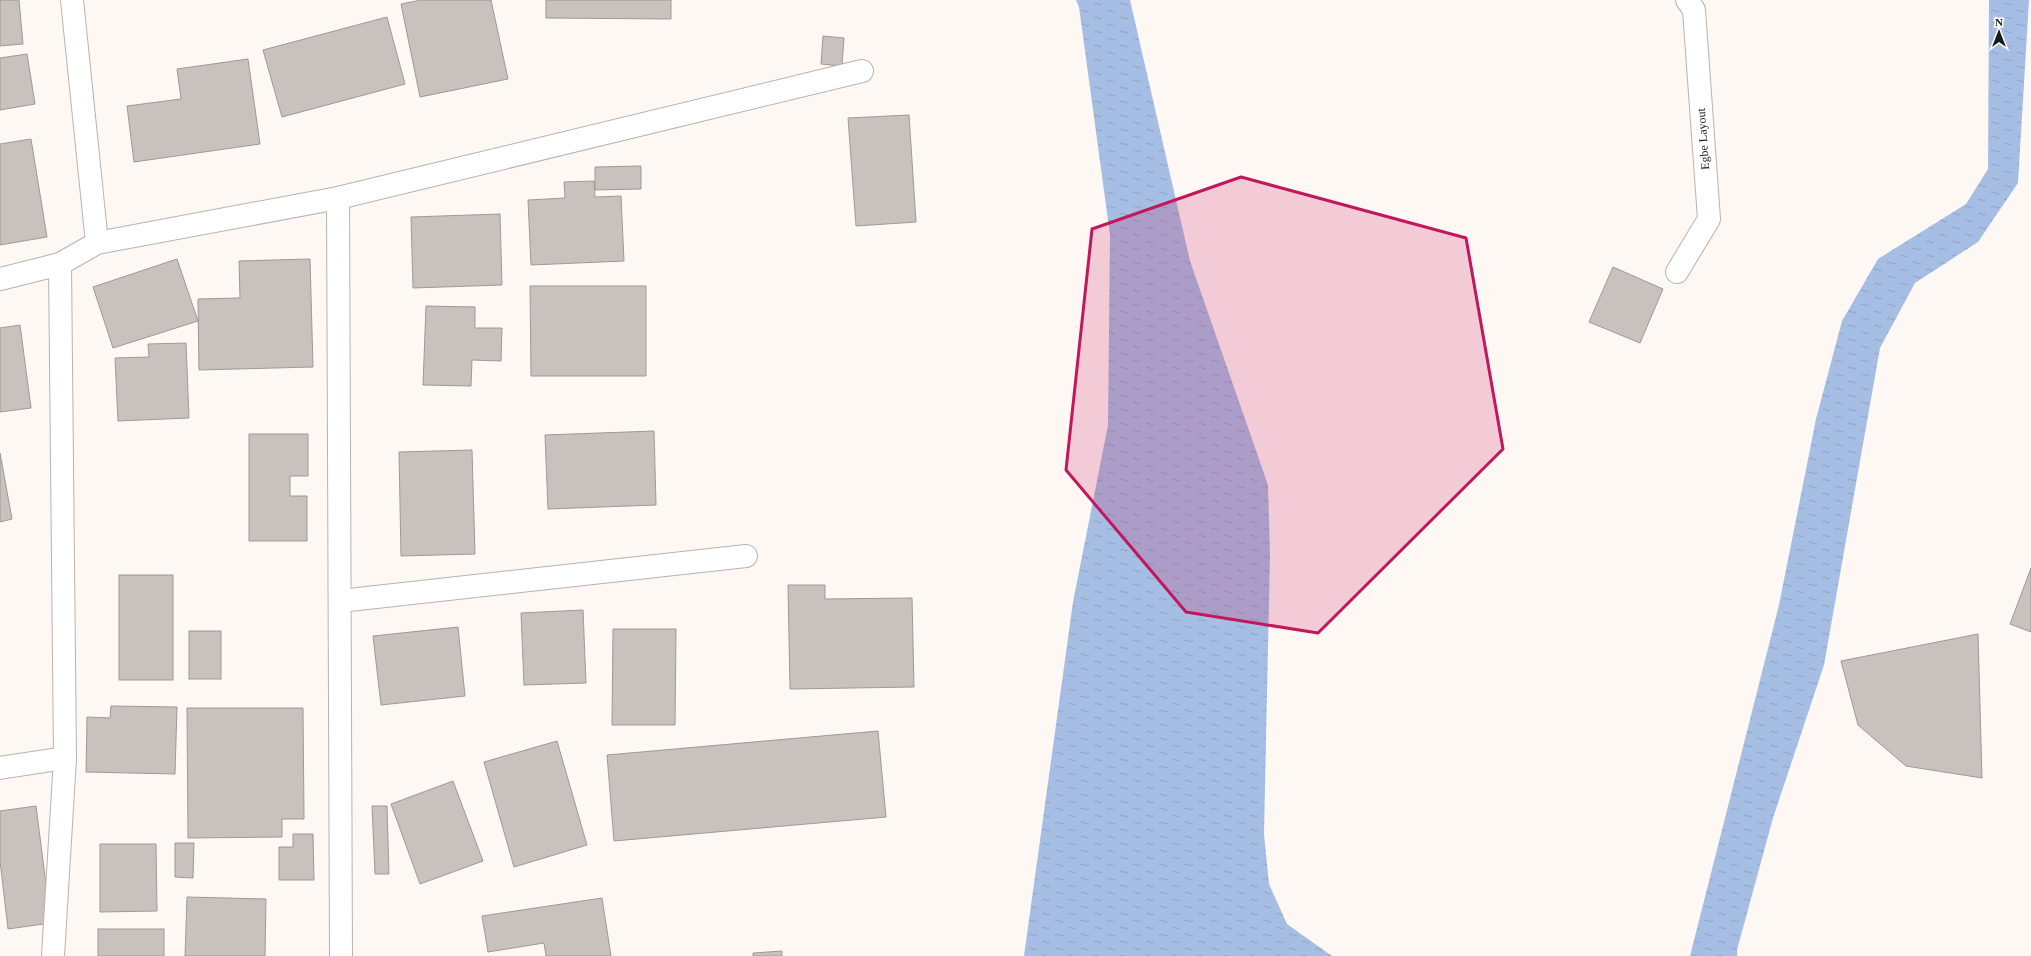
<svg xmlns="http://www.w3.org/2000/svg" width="2031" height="956" font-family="Georgia,serif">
  <defs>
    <pattern id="water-ripples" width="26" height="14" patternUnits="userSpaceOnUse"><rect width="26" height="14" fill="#a6bee4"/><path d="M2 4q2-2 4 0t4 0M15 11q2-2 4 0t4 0" fill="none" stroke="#8ea3c3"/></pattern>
  </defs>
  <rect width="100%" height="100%" fill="#fef8f5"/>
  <g fill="url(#water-ripples)">
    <path d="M1076,0H1130L1190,261L1268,485L1270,554L1264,834L1269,884L1287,924L1332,956H1024L1073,602L1108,425L1110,235L1079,7Z"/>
    <path d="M1989,0H2029L2018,183L1978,242L1915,283L1880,348L1824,665L1773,818L1737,950V956H1690L1779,605L1816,419L1842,321L1878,259L1966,204L1988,169Z"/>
  </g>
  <g fill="#c9c1bd" stroke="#9f9894">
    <path d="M0,0H19L23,44L0,46Z"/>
    <path d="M421,0H491L508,79L420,97L401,4Z"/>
    <path d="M546,0H671V19L546,18Z"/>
    <path d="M387,17L405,84L282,117L263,50Z"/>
    <path d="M823,36L844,38L842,66L821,64Z"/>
    <path d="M27,54L35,104L0,110V58Z"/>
    <path d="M248,59L260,144L134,162L127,106L181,99L177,69Z"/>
    <path d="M909,115L916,222L856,226L848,118Z"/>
    <path d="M31,139L47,237L0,245V144Z"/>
    <path d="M641,166V189L595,190V167Z"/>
    <path d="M594,181L595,197L621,196L624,261L531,265L528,200L565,198L564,182Z"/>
    <path d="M500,214L502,285L413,288L411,217Z"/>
    <path d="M177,259L198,321L113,348L93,287Z"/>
    <path d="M310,259L313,367L199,370L198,299L240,298L239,261Z"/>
    <path d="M1613,267L1663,289L1640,343L1589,322Z"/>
    <path d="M530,286H646V376H531Z"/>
    <path d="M426,306L475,307V328H502L501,361L472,360L471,386L423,385Z"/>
    <path d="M20,325L31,408L0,412V328Z"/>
    <path d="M186,343L189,418L118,421L115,358L149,357L148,344Z"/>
    <path d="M654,431L656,505L548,509L545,435Z"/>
    <path d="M249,434H308V476H290V496H307V541H249Z"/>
    <path d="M472,450L475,554L401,556L399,452Z"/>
    <path d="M0,453L12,519L0,522Z"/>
    <path d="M2031,568V632L2010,624Z"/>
    <rect x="119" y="575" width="54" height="105"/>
    <path d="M788,585H825V599L912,598L914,687L790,689Z"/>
    <path d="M583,610L586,683L524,685L521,613Z"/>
    <path d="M458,627L465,696L381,705L373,636Z"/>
    <path d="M613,629H676L675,725H612Z"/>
    <rect x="189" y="631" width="32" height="48"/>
    <path d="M1978,634L1982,778L1906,766L1858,725L1841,661Z"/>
    <path d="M111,706L177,707L175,774L86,772L87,717L110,718Z"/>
    <path d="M187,708H303L304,819H282V837L188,838Z"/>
    <path d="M878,731L886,817L614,841L607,755Z"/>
    <path d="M557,741L587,845L514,867L484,762Z"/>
    <path d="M453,781L483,861L420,884L391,804Z"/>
    <path d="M36,806L51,923L8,929L0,861V811Z"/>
    <path d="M372,806H387L389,874H375Z"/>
    <path d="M293,834H313L314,880H279V847H293Z"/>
    <path d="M175,843H194L193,878L175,877Z"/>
    <path d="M100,844H156L157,911L100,912Z"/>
    <path d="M187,897L266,899L265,956H185Z"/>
    <path d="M602,898L611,956H546L544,943L488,952L482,916Z"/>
    <rect x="98" y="929" width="66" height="27"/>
    <path d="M782,951V956H753V953Z"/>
  </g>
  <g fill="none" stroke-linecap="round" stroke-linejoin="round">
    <defs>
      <g id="minor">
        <path d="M72,0L97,243"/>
        <path d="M338,198L341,956"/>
        <path d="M1677,272L1709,219L1694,10L1687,0"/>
        <path d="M0,279L60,264L97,243L338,198L862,71"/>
        <path d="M340,601L746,556"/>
        <path d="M0,768L65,758"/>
        <path d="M53,956L65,758L60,264"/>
      </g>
    </defs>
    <use href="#minor" stroke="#b9b2ae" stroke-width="24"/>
    <use href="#minor" stroke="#fff" stroke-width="22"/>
  </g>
  <path fill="#c2185b" fill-opacity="0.2" stroke="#c2185b" stroke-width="3" stroke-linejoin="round" d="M1241,177L1466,238L1503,449L1318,633L1186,612L1066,470L1092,229Z"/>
  <g text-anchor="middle" stroke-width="3" stroke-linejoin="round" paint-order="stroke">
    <g font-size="12" fill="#1c1918" stroke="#fff">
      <text transform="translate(1703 139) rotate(-94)" y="4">Egbe Layout</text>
    </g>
  </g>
  <g transform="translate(1999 32)" stroke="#ffffff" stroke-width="3" paint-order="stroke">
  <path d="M0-3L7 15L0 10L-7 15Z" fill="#1c1918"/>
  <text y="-6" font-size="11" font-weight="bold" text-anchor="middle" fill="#1c1918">N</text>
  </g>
</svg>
